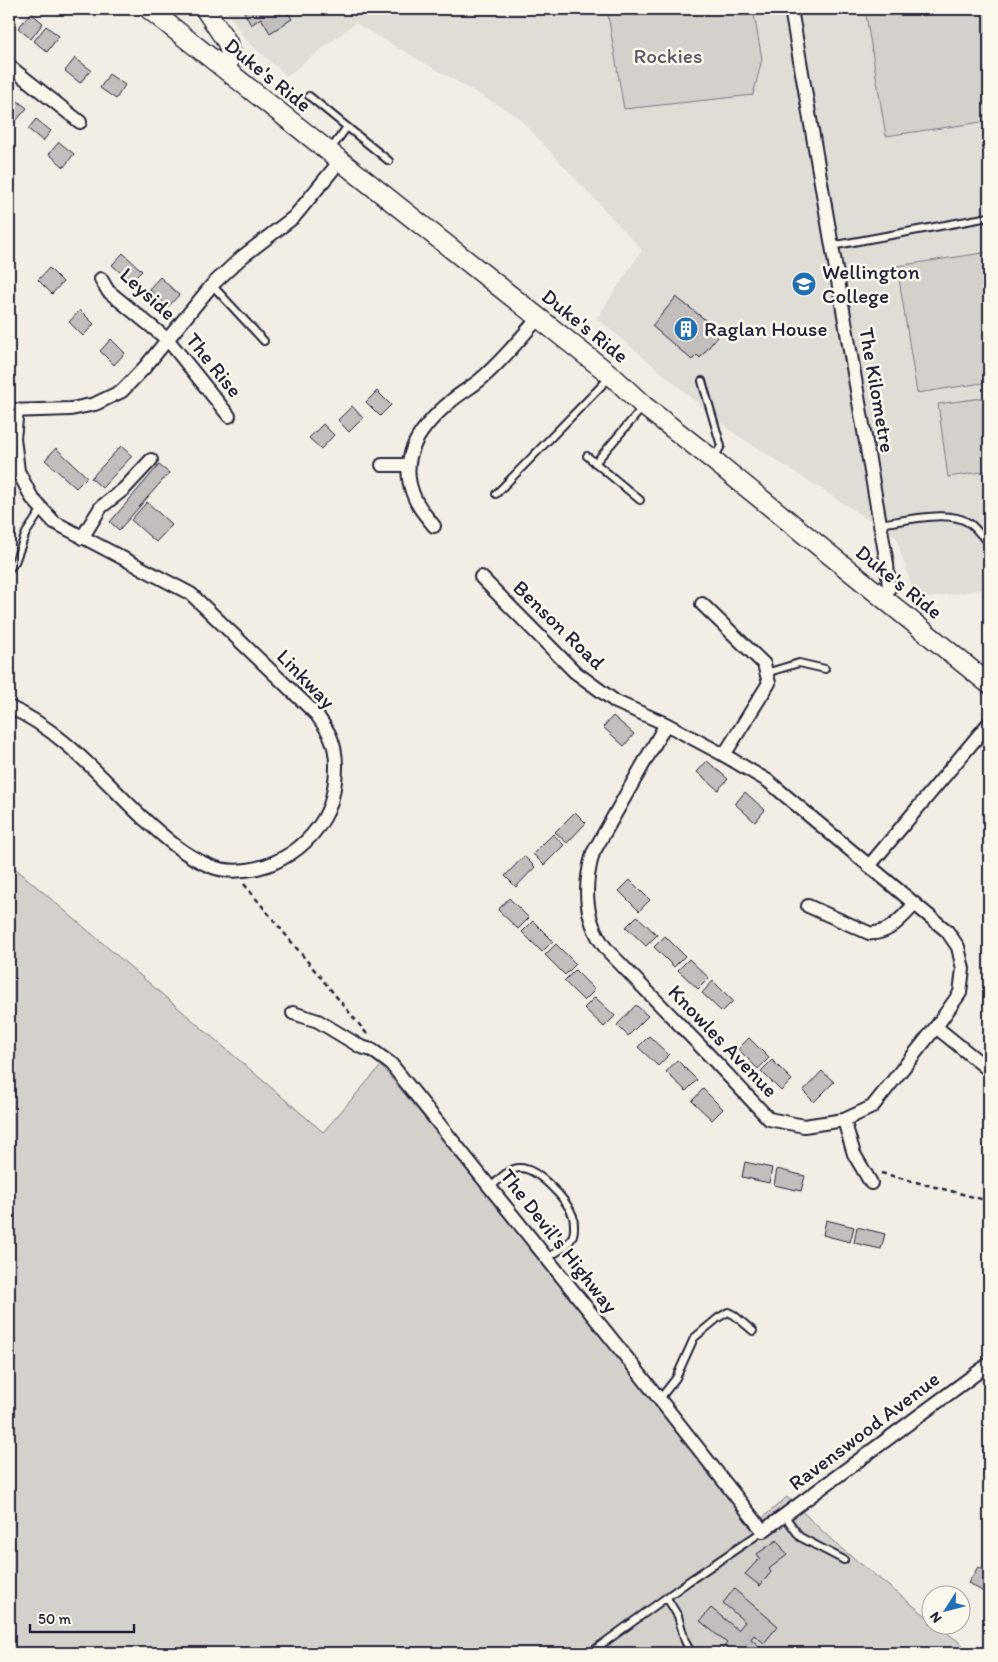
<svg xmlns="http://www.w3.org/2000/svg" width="998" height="1662" font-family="Itim,sans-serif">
  <rect width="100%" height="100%" fill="#f2eee5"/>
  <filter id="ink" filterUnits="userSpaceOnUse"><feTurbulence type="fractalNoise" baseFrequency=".02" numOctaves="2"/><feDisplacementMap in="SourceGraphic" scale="10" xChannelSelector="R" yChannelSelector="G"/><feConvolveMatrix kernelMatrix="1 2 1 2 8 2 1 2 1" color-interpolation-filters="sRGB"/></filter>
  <g filter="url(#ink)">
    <path fill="#e0dcd6" d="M225,9H989V588L916,600L896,537L732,432L597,318L642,250L517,116L355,23L287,76L246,40Z"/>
    <g fill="#d4d1cc" stroke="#7b7a84">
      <path d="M607,9H753L762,59L753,95L624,109Z"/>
      <path d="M865,9H989V121L886,136Z"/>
      <path d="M989,252V382L917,393L897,266Z"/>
      <path d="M989,397V471L948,477L938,404Z"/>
      <path d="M9,863L323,1132L381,1066L468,1170L532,1252L631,1371L761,1519L787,1497L837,1545L930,1619V1624L937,1625L973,1653H9Z"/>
    </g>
    <g fill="#c2bebe" stroke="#22223b">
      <path d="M249,9H295L288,13L292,19L270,33L261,18L251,25L244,12Z"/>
      <path d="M31,13L43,23L31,39L18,28Z"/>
      <path d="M46,26L59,36L47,52L34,41Z"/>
      <path d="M75,58L91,70L80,83L65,71Z"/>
      <path d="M109,74L125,85L116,99L100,88Z"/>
      <path d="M11,96L27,108L16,121L9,114V99Z"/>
      <path d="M36,119L51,131L43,141L28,129Z"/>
      <path d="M59,142L74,154L64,167L49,154Z"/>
      <path d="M989,160V180L985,161Z"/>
      <path d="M123,253L142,271L131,282L112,265Z"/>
      <path d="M49,268L63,282L52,294L38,280Z"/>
      <path d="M160,277L179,295L168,307L149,289Z"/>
      <path d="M676,297L721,332L700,358L697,355L692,360L652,326Z"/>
      <path d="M80,310L94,324L83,336L69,322Z"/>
      <path d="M111,339L125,353L114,365L100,351Z"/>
      <path d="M377,391L391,405L380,416L366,402Z"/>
      <path d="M352,406L363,418L349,432L338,420Z"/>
      <path d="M323,424L334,435L321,449L309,438Z"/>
      <path d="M121,446L132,456L102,488L91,478Z"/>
      <path d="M56,448L87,477L76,488L45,460Z"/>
      <path d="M159,465L169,473L119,530L110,522Z"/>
      <path d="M147,502L172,525L156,542L131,520Z"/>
      <path d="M613,716L634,734L624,746L603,727Z"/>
      <path d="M707,761L728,779L718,790L697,772Z"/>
      <path d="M745,792L765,810L755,822L735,804Z"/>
      <path d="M575,812L586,823L567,843L555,832Z"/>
      <path d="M553,834L564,845L544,865L533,854Z"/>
      <path d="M524,856L535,867L516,887L505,876Z"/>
      <path d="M630,880L650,900L639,911L619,891Z"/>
      <path d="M509,898L529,918L518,929L498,910Z"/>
      <path d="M637,916L657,935L646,946L626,927Z"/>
      <path d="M533,921L553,941L542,952L522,932Z"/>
      <path d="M665,936L685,956L674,967L654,947Z"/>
      <path d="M556,944L576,964L565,975L545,955Z"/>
      <path d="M689,959L709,978L698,989L678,970Z"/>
      <path d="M575,970L595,990L584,1001L564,981Z"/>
      <path d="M713,981L733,1001L722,1012L702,993Z"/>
      <path d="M595,997L615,1016L604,1027L584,1008Z"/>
      <path d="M636,1005L648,1016L628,1036L617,1025Z"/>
      <path d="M649,1036L669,1055L658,1066L638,1047Z"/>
      <path d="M749,1038L769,1058L758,1069L738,1049Z"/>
      <path d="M677,1060L697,1080L686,1091L666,1072Z"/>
      <path d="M772,1060L792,1080L781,1091L761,1071Z"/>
      <path d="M822,1071L834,1082L814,1102L803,1091Z"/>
      <path d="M703,1089L723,1109L712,1120L692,1101Z"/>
      <path d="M745,1162L772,1168L769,1183L742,1177Z"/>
      <path d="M777,1169L805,1176L801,1191L774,1185Z"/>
      <path d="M826,1220L854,1227L850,1242L823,1235Z"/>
      <path d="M857,1227L885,1234L881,1249L854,1243Z"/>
      <path d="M777,1540L787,1555L769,1569L771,1572L760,1586L745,1574L760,1558L757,1554Z"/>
      <path d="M978,1567L989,1574V1595L968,1583Z"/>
      <path d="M734,1589L778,1626L764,1643L754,1635L751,1639L763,1649L760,1653H719L727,1643L700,1621L711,1608L738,1630L745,1622L723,1603Z"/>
    </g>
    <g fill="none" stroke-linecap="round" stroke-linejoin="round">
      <defs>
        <g id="lane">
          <path d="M309,96L389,161"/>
          <path d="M331,149L347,127"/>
          <path d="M831,246L989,217"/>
          <path d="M212,285L264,341"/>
          <path d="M702,381L721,446L714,458"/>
          <path d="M587,456L640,500"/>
          <path d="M595,463L643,407"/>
          <path d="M496,494L610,377"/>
          <path d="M880,524C903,521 949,509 969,523C977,528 980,537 989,541"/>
          <path d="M9,569L15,562L26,533L42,509"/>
          <path d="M766,673L799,663L825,669"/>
          <path d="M491,1187C499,1180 507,1169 519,1168C537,1167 567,1200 573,1216C574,1222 575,1229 573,1235C569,1247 556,1252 547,1258"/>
          <path d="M659,1400L676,1378L694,1338L718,1318L728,1312L734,1315L753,1331"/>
          <path d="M784,1515L800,1537L844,1560"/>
          <path d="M667,1598L678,1616L685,1641L691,1653"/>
          <path d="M590,1653L689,1581L763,1531"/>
        </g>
        <g id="street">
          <path d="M791,9L887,564L889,588L884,600"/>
          <path d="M9,66L80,122"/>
          <path d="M101,279L108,291L168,340L229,416"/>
          <path d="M9,411L71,409L95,404L122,391L145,367L212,285L242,257L294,217L340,161"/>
          <path d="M382,465H407"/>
          <path d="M434,526C426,516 417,506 413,494C398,455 422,426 450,402C460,393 472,387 481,379C503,360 520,339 539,317"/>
          <path d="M82,538L101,507L124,489L151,460"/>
          <path d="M481,577L575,672L616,702L666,724L724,755L768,781L947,931L958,947L963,969L960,993L936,1027L872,1107L844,1120L804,1126L769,1119L708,1054L609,952C584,924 583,887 593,853L666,724"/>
          <path d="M702,604L764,664L769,683L724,755"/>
          <path d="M9,707C62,730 101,778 142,817C163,836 183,855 210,866C232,875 262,870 283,858C304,847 324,825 331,802C336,782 339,757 331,738C328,730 322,723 317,715L191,594L54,522L32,498L18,471L14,438L17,410"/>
          <path d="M869,866L989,723"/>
          <path d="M808,906L869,933C889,935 902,917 915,904"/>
          <path d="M293,1013L318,1021L361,1047L372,1050L391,1064L635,1368L763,1531L989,1364"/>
          <path d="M936,1027L989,1070"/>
          <path d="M844,1120L854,1154L871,1183"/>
        </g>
        <g id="secondary">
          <path d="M149,9L612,376L644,406L712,459L989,684"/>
          <path d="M205,9L227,42L231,54L226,69"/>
        </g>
      </defs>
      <use href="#lane" stroke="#22223b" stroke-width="10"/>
      <use href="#street" stroke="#22223b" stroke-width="16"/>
      <use href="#secondary" stroke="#22223b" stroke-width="22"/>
      <g stroke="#22223b" stroke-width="2.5" stroke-dasharray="5 4" stroke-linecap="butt">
        <path d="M244,884L367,1034"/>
        <path d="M881,1173L989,1201"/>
      </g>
      <use href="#lane" stroke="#fbf7ec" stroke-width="6"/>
      <use href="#street" stroke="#fbf7ec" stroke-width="12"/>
      <use href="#secondary" stroke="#fbf7ec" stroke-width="19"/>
    </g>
  </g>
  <defs>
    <symbol id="school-disc" viewBox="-11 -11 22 22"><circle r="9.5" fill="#1f6fb2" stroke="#fbf7ec"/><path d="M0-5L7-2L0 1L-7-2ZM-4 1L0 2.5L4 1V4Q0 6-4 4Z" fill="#fff"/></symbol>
    <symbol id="building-disc" viewBox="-11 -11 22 22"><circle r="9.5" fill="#1f6fb2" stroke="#fbf7ec"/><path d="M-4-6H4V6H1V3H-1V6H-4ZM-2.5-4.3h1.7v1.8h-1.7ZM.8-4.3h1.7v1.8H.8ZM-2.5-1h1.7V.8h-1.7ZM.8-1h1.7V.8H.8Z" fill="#fff"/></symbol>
  </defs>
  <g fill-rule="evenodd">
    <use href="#school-disc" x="790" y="270" width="28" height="28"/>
    <use href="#building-disc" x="672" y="315" width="28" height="28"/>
  </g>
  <g text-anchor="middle" stroke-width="5" stroke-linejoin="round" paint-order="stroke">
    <g font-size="21" fill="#575766" stroke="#fbf7ec">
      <text x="668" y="63">Rockies</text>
    </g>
    <g font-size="21" fill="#22223b" stroke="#fbf7ec">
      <text transform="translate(268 75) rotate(39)" y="7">Duke's Ride</text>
      <text transform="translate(148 294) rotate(42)" y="7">Leyside</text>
      <text transform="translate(585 326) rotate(39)" y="7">Duke's Ride</text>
      <text transform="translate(214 365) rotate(51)" y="7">The Rise</text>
      <text transform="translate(877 390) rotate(80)" y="7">The Kilometre</text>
      <text transform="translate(899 582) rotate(39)" y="7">Duke's Ride</text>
      <text transform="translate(559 625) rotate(44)" y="7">Benson Road</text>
      <text transform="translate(306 679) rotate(46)" y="7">Linkway</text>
      <text transform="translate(723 1041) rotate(46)" y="7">Knowles Avenue</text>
      <text transform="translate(559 1241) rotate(52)" y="7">The Devil's Highway</text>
      <text transform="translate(864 1431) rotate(-37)" y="7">Ravenswood Avenue</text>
    </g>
    <g font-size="21" fill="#22223b" stroke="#fbf7ec" text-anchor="start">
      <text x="822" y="279">Wellington<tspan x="822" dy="24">College</tspan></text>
      <text x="704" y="336">Raglan House</text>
    </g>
  </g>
  <rect width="998" height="1662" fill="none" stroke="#fbf7ec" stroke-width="30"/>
  <rect x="15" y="15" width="968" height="1632" fill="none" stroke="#22223b" stroke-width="2" filter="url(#ink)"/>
  <g transform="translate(946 1610) rotate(234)"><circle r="24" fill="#fbf7ec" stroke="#a4a2a5"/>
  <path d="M0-4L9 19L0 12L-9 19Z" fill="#1f6fb2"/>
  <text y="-8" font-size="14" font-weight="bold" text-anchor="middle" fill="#22223b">N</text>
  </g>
  <path d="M30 1624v8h104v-8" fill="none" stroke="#22223b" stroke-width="2.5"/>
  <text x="38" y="1624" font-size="15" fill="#22223b" stroke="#fbf7ec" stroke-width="4" paint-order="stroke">50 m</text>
</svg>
